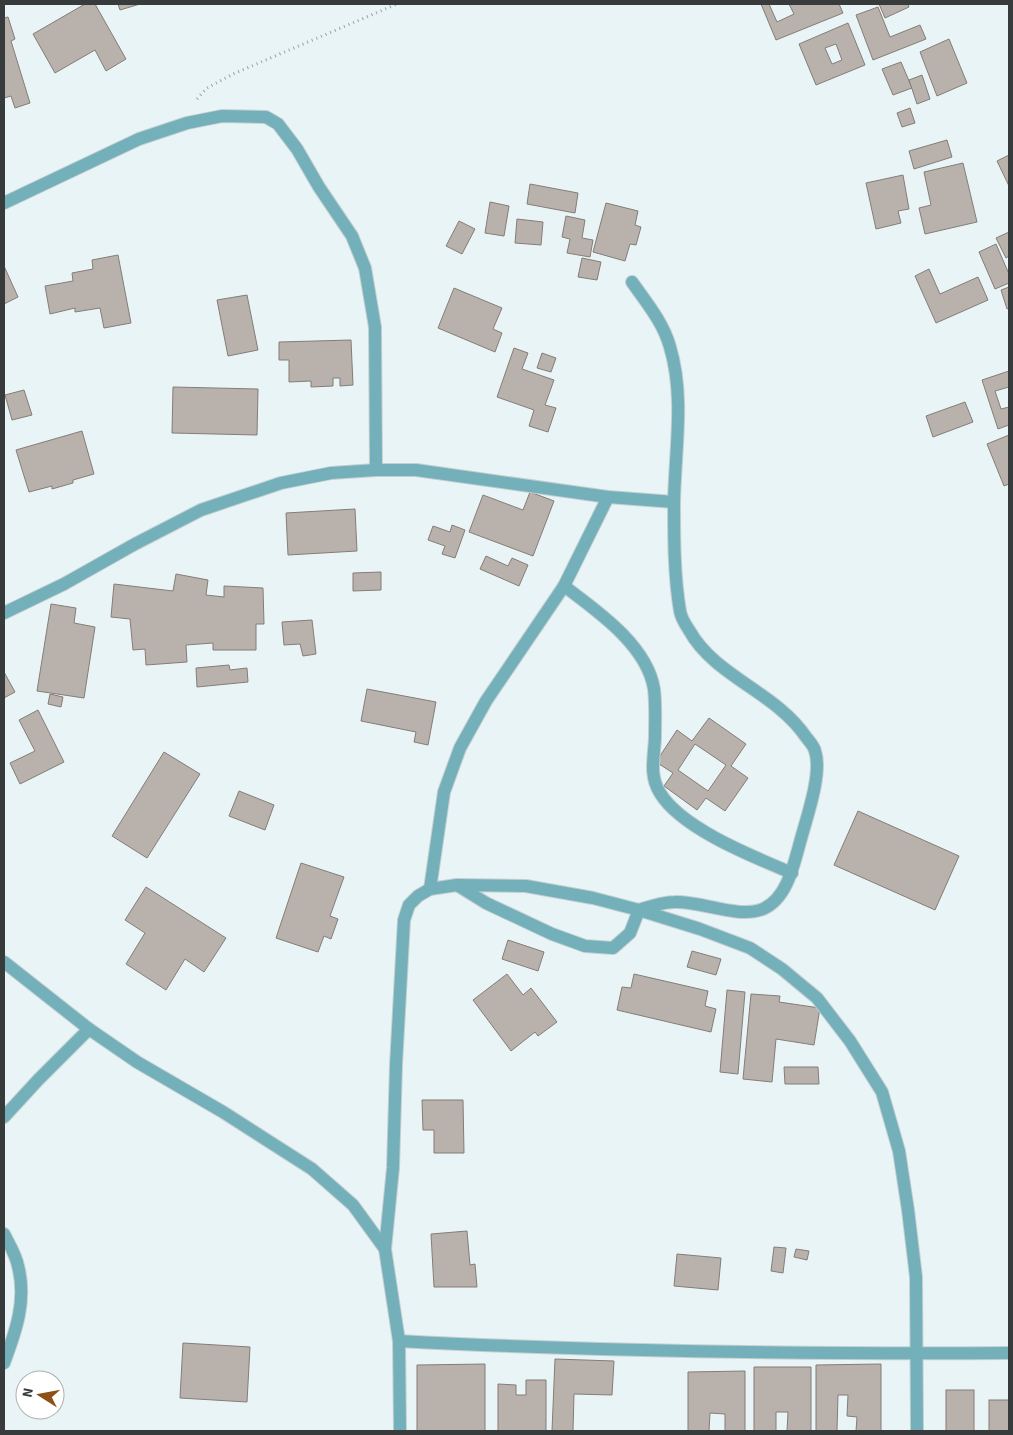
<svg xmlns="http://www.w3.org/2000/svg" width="1013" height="1435" font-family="'Source Sans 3',sans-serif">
  <rect width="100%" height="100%" fill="#e9f4f6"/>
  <g fill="#b9b1ab" stroke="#857d77" fill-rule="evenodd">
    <path d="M85,4H95L126,59L106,71L95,50L55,73L33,34Z"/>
    <path d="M118,4H140L120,10Z"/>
    <path d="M761,4H769L777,22L794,14L789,4H839L843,13L776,40Z"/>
    <path d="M879,4H908L909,7L885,18Z"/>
    <path d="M878,7L890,37L920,25L926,39L873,60L856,15Z"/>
    <path d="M8,17L15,39L11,41L30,103L15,108L11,96L4,98V18Z"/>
    <path d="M848,23L865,65L816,85L799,44ZM836,44L842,60L832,64L825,48Z"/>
    <path d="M949,39L967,83L937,96L920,52Z"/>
    <path d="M901,62L912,88L893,95L882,69Z"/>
    <path d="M922,75L930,99L917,104L909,80Z"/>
    <path d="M910,108L915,123L902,127L897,113Z"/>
    <path d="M947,140L952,157L914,169L909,151Z"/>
    <path d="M1009,155V186L997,161Z"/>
    <path d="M963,163L977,222L925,234L919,208L931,205L924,172Z"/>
    <path d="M903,175L909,209L898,211L901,223L876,229L866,183Z"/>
    <path d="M530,184L578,193L575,213L527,204Z"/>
    <path d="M490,202L509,206L504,236L485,233Z"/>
    <path d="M606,203L638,211L635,225L641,227L636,245L630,244L625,261L593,252Z"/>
    <path d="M566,216L585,220L582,238L593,240L590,257L567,253L570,239L562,237Z"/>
    <path d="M517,219L543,222L541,245L515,243Z"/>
    <path d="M459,221L475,229L462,254L446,246Z"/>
    <path d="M1009,232V256L1006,258L996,238Z"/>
    <path d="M996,244L1009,274V283L995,289L979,252Z"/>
    <path d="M118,255L131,323L104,328L100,308L75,312V308L50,314L45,286L73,281L72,273L93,269L92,260Z"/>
    <path d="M582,258L601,262L597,280L578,277Z"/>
    <path d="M4,266L18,297L4,304Z"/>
    <path d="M929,269L940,294L978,277L988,300L936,323L915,276Z"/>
    <path d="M1009,287V308L1007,309L1001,290Z"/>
    <path d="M454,288L502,308L493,329L502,333L495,352L438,328Z"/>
    <path d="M247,295L258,350L228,356L217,300Z"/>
    <path d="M351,340L353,385L340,386V378H333V386L311,387V381L289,382V360H279V342Z"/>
    <path d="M514,348L528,353L522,369L554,380L545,405L556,408L548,432L529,426L534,410L497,397Z"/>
    <path d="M542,353L556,358L551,372L537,368Z"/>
    <path d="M1009,371V387L995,391L1001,409L1009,407V425L998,429L982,380Z"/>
    <path d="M173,387L258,389L257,435L172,433Z"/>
    <path d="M24,390L32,415L12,420L5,395Z"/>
    <path d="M965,402L973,422L933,437L926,416Z"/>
    <path d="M82,431L94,474L73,480V483L52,489V486L29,492L16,450Z"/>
    <path d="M1009,435V484L1004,486L987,444Z"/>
    <path d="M530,492L554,501L533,556L469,532L483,495L523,510Z"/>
    <path d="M355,509L357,551L288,555L286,513Z"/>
    <path d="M452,525L465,530L455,558L442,554L445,546L428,540L433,526L450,532Z"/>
    <path d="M486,556L508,566L512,558L528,565L519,586L480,569Z"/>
    <path d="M381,572V590L353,591V573Z"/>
    <path d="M176,574L208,580L206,595L224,597V586L263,588L264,624H256V650H213V643L186,645L187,662L146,665L145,649L133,650L130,619L111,617L114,584L173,591Z"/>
    <path d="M51,604L76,608L74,623L95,627L84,698L37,691Z"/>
    <path d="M312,620L316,654L303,656L300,644L284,645L282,622Z"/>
    <path d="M229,665L230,670L247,668L248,682L197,687L196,668Z"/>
    <path d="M4,672L15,692L4,698Z"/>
    <path d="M367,689L436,702L428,745L414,742L416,732L361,721Z"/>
    <path d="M50,694L63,697L61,707L48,704Z"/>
    <path d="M38,710L64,762L20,784L10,763L35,751L19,720Z"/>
    <path d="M709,718L746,744L731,766L748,778L725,811L706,798L697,810L664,786L673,773L656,762L677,730L692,741ZM695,744L726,765L708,791L678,770Z"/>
    <path d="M164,752L200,774L147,858L112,836Z"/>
    <path d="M239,791L274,805L265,830L229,816Z"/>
    <path d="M858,811L959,856L935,910L834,865Z"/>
    <path d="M301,863L344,877L330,916L338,919L331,939L324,936L318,952L276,938Z"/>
    <path d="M146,887L226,938L204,972L185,959L166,990L126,964L145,933L125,920Z"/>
    <path d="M508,940L544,952L538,971L502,959Z"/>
    <path d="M692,951L721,959L716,975L687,967Z"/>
    <path d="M507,974L523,995L531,988L557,1022L538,1036L535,1032L511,1051L473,1000Z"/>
    <path d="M634,974L708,991L705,1006L716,1009L711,1032L617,1010L622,987L631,988Z"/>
    <path d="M727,990L745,992L738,1074L720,1072Z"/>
    <path d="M751,994L780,996L779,1002L820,1008L814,1045L776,1039L772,1082L743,1079Z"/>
    <path d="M784,1067H818L819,1084H785Z"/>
    <path d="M422,1100H463L464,1153H434V1130H423Z"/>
    <path d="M467,1231L470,1265L475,1264L477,1287H434L431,1234Z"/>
    <path d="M774,1247L786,1248L783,1273L771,1271Z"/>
    <path d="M796,1249L809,1251L807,1260L794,1257Z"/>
    <path d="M677,1254L721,1258L718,1290L674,1286Z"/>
    <path d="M183,1343L250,1347L247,1402L180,1398Z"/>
    <path d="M555,1359L614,1361L612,1395L574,1394L573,1431H552Z"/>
    <path d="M485,1364V1431H417V1365Z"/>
    <path d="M881,1364V1431H856L857,1417L847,1416L848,1395H838L837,1431H816V1365Z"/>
    <path d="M754,1367H811V1431H787L788,1412H776V1431H754Z"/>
    <path d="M745,1371V1431H725V1414L710,1413L709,1431H688V1372Z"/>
    <path d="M526,1380H546V1431H498V1384L516,1385V1395H526Z"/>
    <rect x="946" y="1390" width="28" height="41"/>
    <rect x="989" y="1400" width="20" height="31"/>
  </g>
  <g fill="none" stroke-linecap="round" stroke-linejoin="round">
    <defs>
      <g id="street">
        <path d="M4,203L139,139L187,123L222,116L266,117L278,124L297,149L319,187L352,236L365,268L375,327L376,470"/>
        <path d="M564,586C597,611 647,645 654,689C656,705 655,722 655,738C654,757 649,776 660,793C682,829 754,857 792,873"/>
        <path d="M4,613L64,584L135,544L201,510L281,483L331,473L376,470H416L608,497L674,502"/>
        <path d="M457,885L486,903L552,934L585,946L613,948L630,933L639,910C651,906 663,902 675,902C702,901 738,919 763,909C786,899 793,868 799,846C805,822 823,774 815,751C814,746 809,741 806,737C776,692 715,677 689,630C685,624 681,618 680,611C674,576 674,538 674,502C675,450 685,397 670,347C663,322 646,302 632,282"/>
        <path d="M430,889L444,792L460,748L486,701L564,586L608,497"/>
        <path d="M4,962L89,1029L137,1062L223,1112L312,1169L353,1205L385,1249L399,1341L400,1431"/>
        <path d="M4,1117L38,1080L89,1029"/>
        <path d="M4,1234C9,1244 16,1255 18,1266C27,1300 16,1331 4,1363"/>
        <path d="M385,1249L393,1168L396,1065L404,920L409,905L418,896L430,889L457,885L526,886L593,898L639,910L700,929L750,948L782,969L817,998L850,1041L882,1092L899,1151L908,1210L916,1277L917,1431"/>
        <path d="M399,1341C602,1352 806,1354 1009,1353"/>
      </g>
    </defs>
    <use href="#street" stroke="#c5cfd1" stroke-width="14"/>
    <path stroke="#9ba3a4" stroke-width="3" stroke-dasharray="1 4" stroke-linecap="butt" d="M197,99L207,88L233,74L397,4"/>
    <use href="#street" stroke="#73b0ba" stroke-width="12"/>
  </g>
  <rect width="1013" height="1435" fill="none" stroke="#373b3c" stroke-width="10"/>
  <g transform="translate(40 1395) rotate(281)"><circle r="24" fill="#ffffff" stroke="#afb1b1"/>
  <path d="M0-4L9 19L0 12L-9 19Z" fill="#8e5016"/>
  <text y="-8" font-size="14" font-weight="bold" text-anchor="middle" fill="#373b3c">N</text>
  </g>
</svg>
